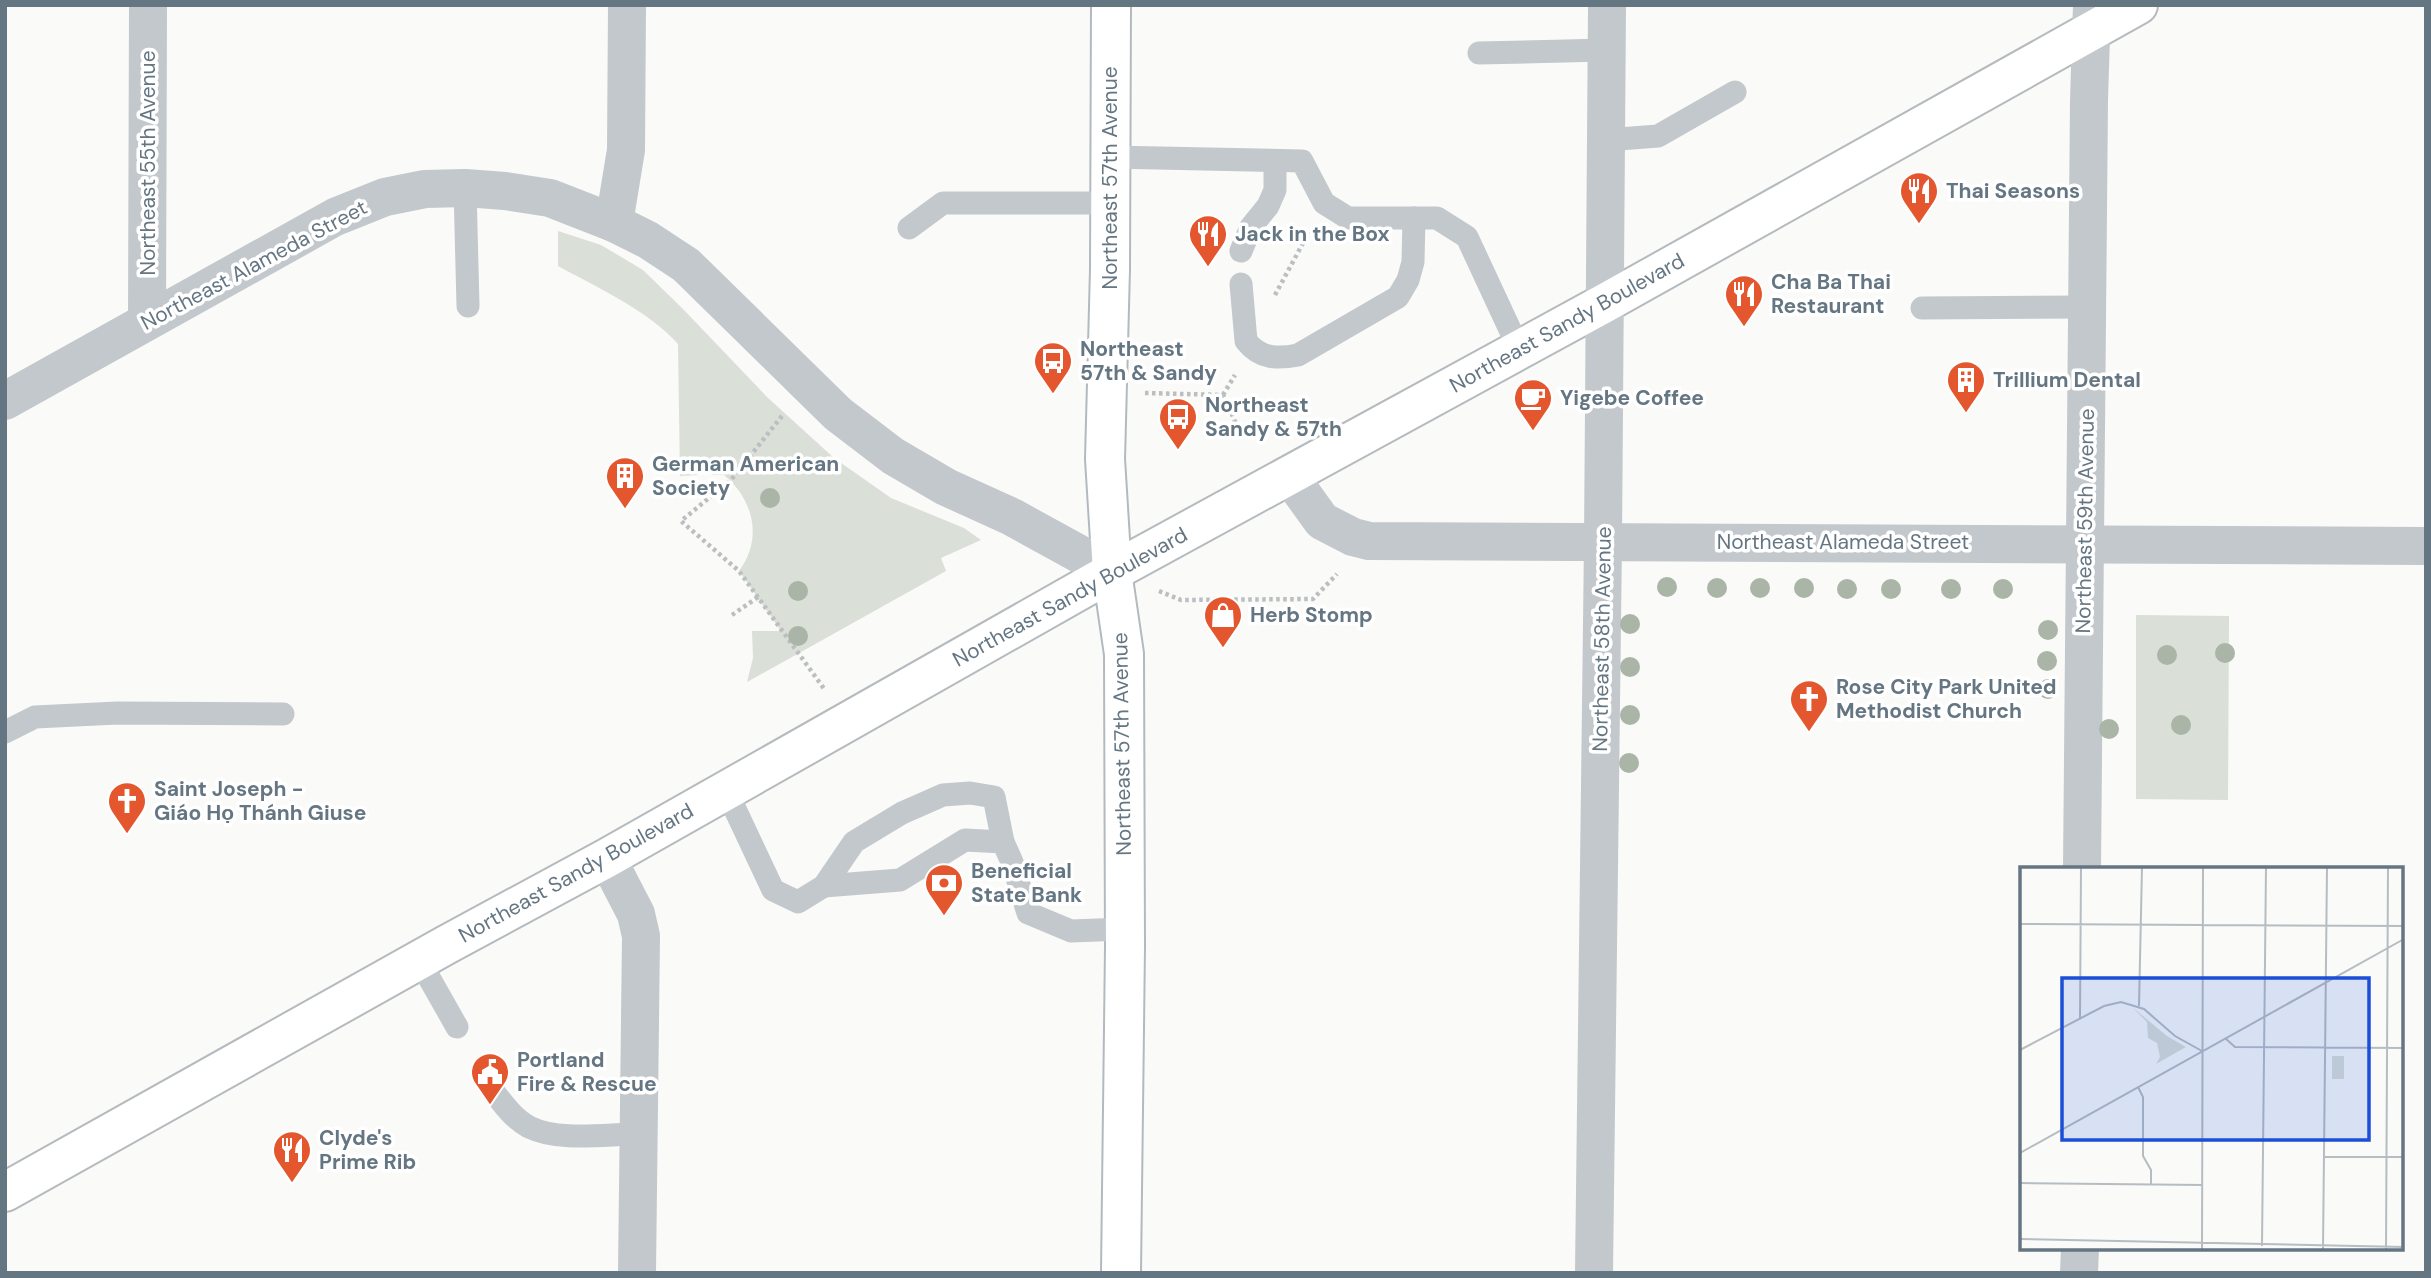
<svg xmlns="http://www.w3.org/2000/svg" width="2431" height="1278" font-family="'DM Sans',sans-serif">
  <rect width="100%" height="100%" fill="#fafaf8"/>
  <g fill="#dadfd7">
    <path d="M558,231L601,245L643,270L683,309L767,397L834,458L891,498L964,528L981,540L941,558L946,571L747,682L753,658L752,631H781L739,571C763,539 754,500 724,475H712L711,461H697V475L680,476L678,344C648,310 596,287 558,266Z"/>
    <path d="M2136,615L2229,616L2228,800L2136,799Z"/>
  </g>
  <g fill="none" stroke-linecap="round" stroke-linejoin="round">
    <defs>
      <path id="secondary" d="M1111,5L1110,269L1105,459L1112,572L1124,654L1125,946L1121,1273"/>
      <path id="primary" d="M5,1192L446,945L607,858L1112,572L1605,303L2138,5"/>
    </defs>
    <use href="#secondary" stroke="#b3babf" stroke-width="42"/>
    <use href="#primary" stroke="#b5babe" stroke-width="42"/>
    <g stroke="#bbbfc2" stroke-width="4.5" stroke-dasharray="3.5 3.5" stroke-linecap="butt">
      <path d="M1275,295L1309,232"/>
      <path d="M1145,393L1223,395L1238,428"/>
      <path d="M1223,395L1235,375"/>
      <path d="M782,416L731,480L681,521L739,571L825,690"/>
      <path d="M1159,591L1181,600L1313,599L1337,574"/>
      <path d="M732,615L758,597"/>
    </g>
    <g stroke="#c3c8cc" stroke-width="23">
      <path d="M1479,53L1606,50"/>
      <path d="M1606,140L1658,136L1735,92"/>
      <path d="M1110,157L1302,161L1324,203L1348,218H1437L1467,237L1519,349"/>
      <path d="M465,188L468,306"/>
      <path d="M909,228L943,203H1110"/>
      <path d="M1241,251L1251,227L1268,206L1275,190V161"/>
      <path d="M1241,284L1246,341C1260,359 1278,359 1298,355L1398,297L1408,280L1413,262L1414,218"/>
      <path d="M1922,308L2087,307"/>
      <path d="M5,732L35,717L117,713L283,714"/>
      <path d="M726,790L773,890L798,902L824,886L854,842L902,813L943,795L970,793L994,797L1003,842"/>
      <path d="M824,886L900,880L965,840L1003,842L1012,862L1028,913L1071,931L1125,929"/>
      <path d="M419,960L457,1027"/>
      <path d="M494,1092C504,1105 514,1119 529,1127C559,1142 606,1134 639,1134"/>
    </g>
    <g stroke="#c3c8cc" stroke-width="38">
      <path d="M614,223L626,150L627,5"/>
      <path d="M147,321L148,5"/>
      <path d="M5,401L335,217L385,197L425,189L465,188L505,191L550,198L614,223L648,240L686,265L838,414L893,456L946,487L1012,517L1112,572"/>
      <path d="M1289,475L1322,521L1353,537L1369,541L2426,546"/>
      <path d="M607,858L636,914L641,936L637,1273"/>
      <path d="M2082,869L2089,100L2092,5"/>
      <path d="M1594,1273L1603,542L1607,5"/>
      <path d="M2079,1273L2080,1248"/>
    </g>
    <use href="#secondary" stroke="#fff" stroke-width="38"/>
    <use href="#primary" stroke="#fff" stroke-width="38"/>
  </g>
  <g fill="#aab4a7">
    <circle cx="770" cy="498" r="10"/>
    <circle cx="1667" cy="587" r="10"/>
    <circle cx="1717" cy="588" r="10"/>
    <circle cx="1760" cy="588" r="10"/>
    <circle cx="1804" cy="588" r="10"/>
    <circle cx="1847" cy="589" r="10"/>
    <circle cx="1891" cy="589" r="10"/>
    <circle cx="1951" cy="589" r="10"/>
    <circle cx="2003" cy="589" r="10"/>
    <circle cx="798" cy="591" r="10"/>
    <circle cx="1630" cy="624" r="10"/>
    <circle cx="2048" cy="630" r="10"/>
    <circle cx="798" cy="636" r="10"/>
    <circle cx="2225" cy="653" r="10"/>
    <circle cx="2167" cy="655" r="10"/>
    <circle cx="2047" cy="661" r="10"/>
    <circle cx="1630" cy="667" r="10"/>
    <circle cx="2048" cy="689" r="10"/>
    <circle cx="1630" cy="715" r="10"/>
    <circle cx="2181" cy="725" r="10"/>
    <circle cx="2109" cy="729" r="10"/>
    <circle cx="1629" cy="763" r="10"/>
  </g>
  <defs>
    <symbol id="restaurant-pin" viewBox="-11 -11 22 30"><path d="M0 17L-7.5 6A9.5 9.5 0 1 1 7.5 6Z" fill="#e4572e" stroke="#fff"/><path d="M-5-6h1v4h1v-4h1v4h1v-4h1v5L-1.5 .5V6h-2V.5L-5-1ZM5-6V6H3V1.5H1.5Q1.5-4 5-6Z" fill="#fff"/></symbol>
    <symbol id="bus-pin" viewBox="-11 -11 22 30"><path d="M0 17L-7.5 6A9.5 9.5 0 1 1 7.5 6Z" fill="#e4572e" stroke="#fff"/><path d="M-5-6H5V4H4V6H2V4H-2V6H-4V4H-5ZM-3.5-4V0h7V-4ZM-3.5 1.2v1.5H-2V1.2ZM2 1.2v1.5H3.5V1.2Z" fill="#fff"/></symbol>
    <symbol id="building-pin" viewBox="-11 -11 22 30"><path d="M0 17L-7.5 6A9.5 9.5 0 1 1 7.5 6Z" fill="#e4572e" stroke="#fff"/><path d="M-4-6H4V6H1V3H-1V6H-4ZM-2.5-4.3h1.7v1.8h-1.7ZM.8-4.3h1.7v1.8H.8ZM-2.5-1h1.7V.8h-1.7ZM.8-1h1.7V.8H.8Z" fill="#fff"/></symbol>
    <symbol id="cafe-pin" viewBox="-11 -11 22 30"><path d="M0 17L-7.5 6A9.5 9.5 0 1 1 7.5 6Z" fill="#e4572e" stroke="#fff"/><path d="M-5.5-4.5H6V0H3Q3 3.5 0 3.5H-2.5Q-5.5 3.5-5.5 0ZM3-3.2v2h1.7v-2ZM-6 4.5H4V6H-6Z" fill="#fff"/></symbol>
    <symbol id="shop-pin" viewBox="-11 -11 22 30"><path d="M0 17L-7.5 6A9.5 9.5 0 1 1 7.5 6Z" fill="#e4572e" stroke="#fff"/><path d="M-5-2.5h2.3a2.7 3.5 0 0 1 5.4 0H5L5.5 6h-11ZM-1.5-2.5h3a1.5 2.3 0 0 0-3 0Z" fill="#fff"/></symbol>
    <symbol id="church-pin" viewBox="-11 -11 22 30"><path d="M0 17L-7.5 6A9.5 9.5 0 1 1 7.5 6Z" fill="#e4572e" stroke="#fff"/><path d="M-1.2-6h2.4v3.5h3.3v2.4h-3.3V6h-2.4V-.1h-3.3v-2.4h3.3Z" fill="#fff"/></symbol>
    <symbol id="bank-pin" viewBox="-11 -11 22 30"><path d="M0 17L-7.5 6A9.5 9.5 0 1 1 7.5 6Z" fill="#e4572e" stroke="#fff"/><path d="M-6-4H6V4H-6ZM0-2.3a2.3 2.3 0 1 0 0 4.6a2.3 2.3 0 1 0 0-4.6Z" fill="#fff"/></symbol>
    <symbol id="civic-pin" viewBox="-11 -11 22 30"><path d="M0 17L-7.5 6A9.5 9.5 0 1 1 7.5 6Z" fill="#e4572e" stroke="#fff"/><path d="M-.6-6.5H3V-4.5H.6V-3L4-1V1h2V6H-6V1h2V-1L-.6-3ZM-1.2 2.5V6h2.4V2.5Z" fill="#fff"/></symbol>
  </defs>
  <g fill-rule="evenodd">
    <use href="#restaurant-pin" x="1897" y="169" width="44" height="60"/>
    <use href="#restaurant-pin" x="1186" y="212" width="44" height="60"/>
    <use href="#restaurant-pin" x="1722" y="272" width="44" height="60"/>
    <use href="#bus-pin" x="1031" y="339" width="44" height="60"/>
    <use href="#building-pin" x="1944" y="358" width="44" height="60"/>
    <use href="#cafe-pin" x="1511" y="376" width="44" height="60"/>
    <use href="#bus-pin" x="1156" y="395" width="44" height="60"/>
    <use href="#building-pin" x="603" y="454" width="44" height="60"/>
    <use href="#shop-pin" x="1201" y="593" width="44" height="60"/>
    <use href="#church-pin" x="1787" y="677" width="44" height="60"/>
    <use href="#church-pin" x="105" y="779" width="44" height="60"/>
    <use href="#bank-pin" x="922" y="861" width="44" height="60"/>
    <use href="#civic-pin" x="468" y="1050" width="44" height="60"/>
    <use href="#restaurant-pin" x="270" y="1128" width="44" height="60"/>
  </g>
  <g text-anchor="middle" stroke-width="7" stroke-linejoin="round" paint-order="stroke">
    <g font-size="21" fill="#657683" stroke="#fff">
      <text transform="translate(148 163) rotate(-90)" y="7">Northeast 55th Avenue</text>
      <text transform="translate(1110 178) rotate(-90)" y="7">Northeast 57th Avenue</text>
      <text transform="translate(254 265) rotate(-28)" y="7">Northeast Alameda Street</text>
      <text transform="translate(1567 323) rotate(-29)" y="7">Northeast Sandy Boulevard</text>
      <text transform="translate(2085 521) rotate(-89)" y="7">Northeast 59th Avenue</text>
      <text x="1843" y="549">Northeast Alameda Street</text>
      <text transform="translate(1070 597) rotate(-29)" y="7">Northeast Sandy Boulevard</text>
      <text transform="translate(1602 639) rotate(-89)" y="7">Northeast 58th Avenue</text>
      <text transform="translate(1122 744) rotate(-91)" y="7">Northeast 57th Avenue</text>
      <text transform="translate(576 873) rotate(-29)" y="7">Northeast Sandy Boulevard</text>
    </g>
    <g font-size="21" font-weight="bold" fill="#657683" stroke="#fff" text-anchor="start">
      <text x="1946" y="198">Thai Seasons</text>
      <text x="1235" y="241">Jack in the Box</text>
      <text x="1771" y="289">Cha Ba Thai<tspan x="1771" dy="24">Restaurant</tspan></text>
      <text x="1080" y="356">Northeast<tspan x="1080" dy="24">57th &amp; Sandy</tspan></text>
      <text x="1993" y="387">Trillium Dental</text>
      <text x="1560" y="405">Yigebe Coffee</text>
      <text x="1205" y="412">Northeast<tspan x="1205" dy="24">Sandy &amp; 57th</tspan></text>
      <text x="652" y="471">German American<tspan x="652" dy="24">Society</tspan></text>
      <text x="1250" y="622">Herb Stomp</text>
      <text x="1836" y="694">Rose City Park United<tspan x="1836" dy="24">Methodist Church</tspan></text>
      <text x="154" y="796">Saint Joseph -<tspan x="154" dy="24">Giáo Họ Thánh Giuse</tspan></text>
      <text x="971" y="878">Beneficial<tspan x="971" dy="24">State Bank</tspan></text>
      <text x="517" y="1067">Portland<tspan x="517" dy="24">Fire &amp; Rescue</tspan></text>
      <text x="319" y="1145">Clyde's<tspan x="319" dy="24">Prime Rib</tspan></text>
    </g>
  </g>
  <g transform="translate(2020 867)">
    <rect width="383" height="383" fill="#fafaf8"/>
    <path d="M112,140L147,169L166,180L136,197L140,190L137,176L128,171L127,155ZM312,189H324V212H312Z" fill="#dadfd7"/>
    <path fill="none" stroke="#b5bdc2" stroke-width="2" d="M0,44V0M0,57L384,59M119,139L122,0M60,152L61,0M205,171L215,180L384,181M0,183L84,139L101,135L124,142L155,169L182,184M118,220L123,230V289L131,303V317M0,286L384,72M305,290H384M0,316L183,318M0,372L384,380M242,379L246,0M303,382L307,0M366,382L368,0M182,383L183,0"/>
    <path fill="#1d4ed8" fill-opacity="0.15" stroke="#1d4ed8" stroke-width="3.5" d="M42,111H349V273H42Z"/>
    <rect width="383" height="383" fill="none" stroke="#657683" stroke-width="3.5"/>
  </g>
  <rect width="2431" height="1278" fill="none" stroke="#657683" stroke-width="14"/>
</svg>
